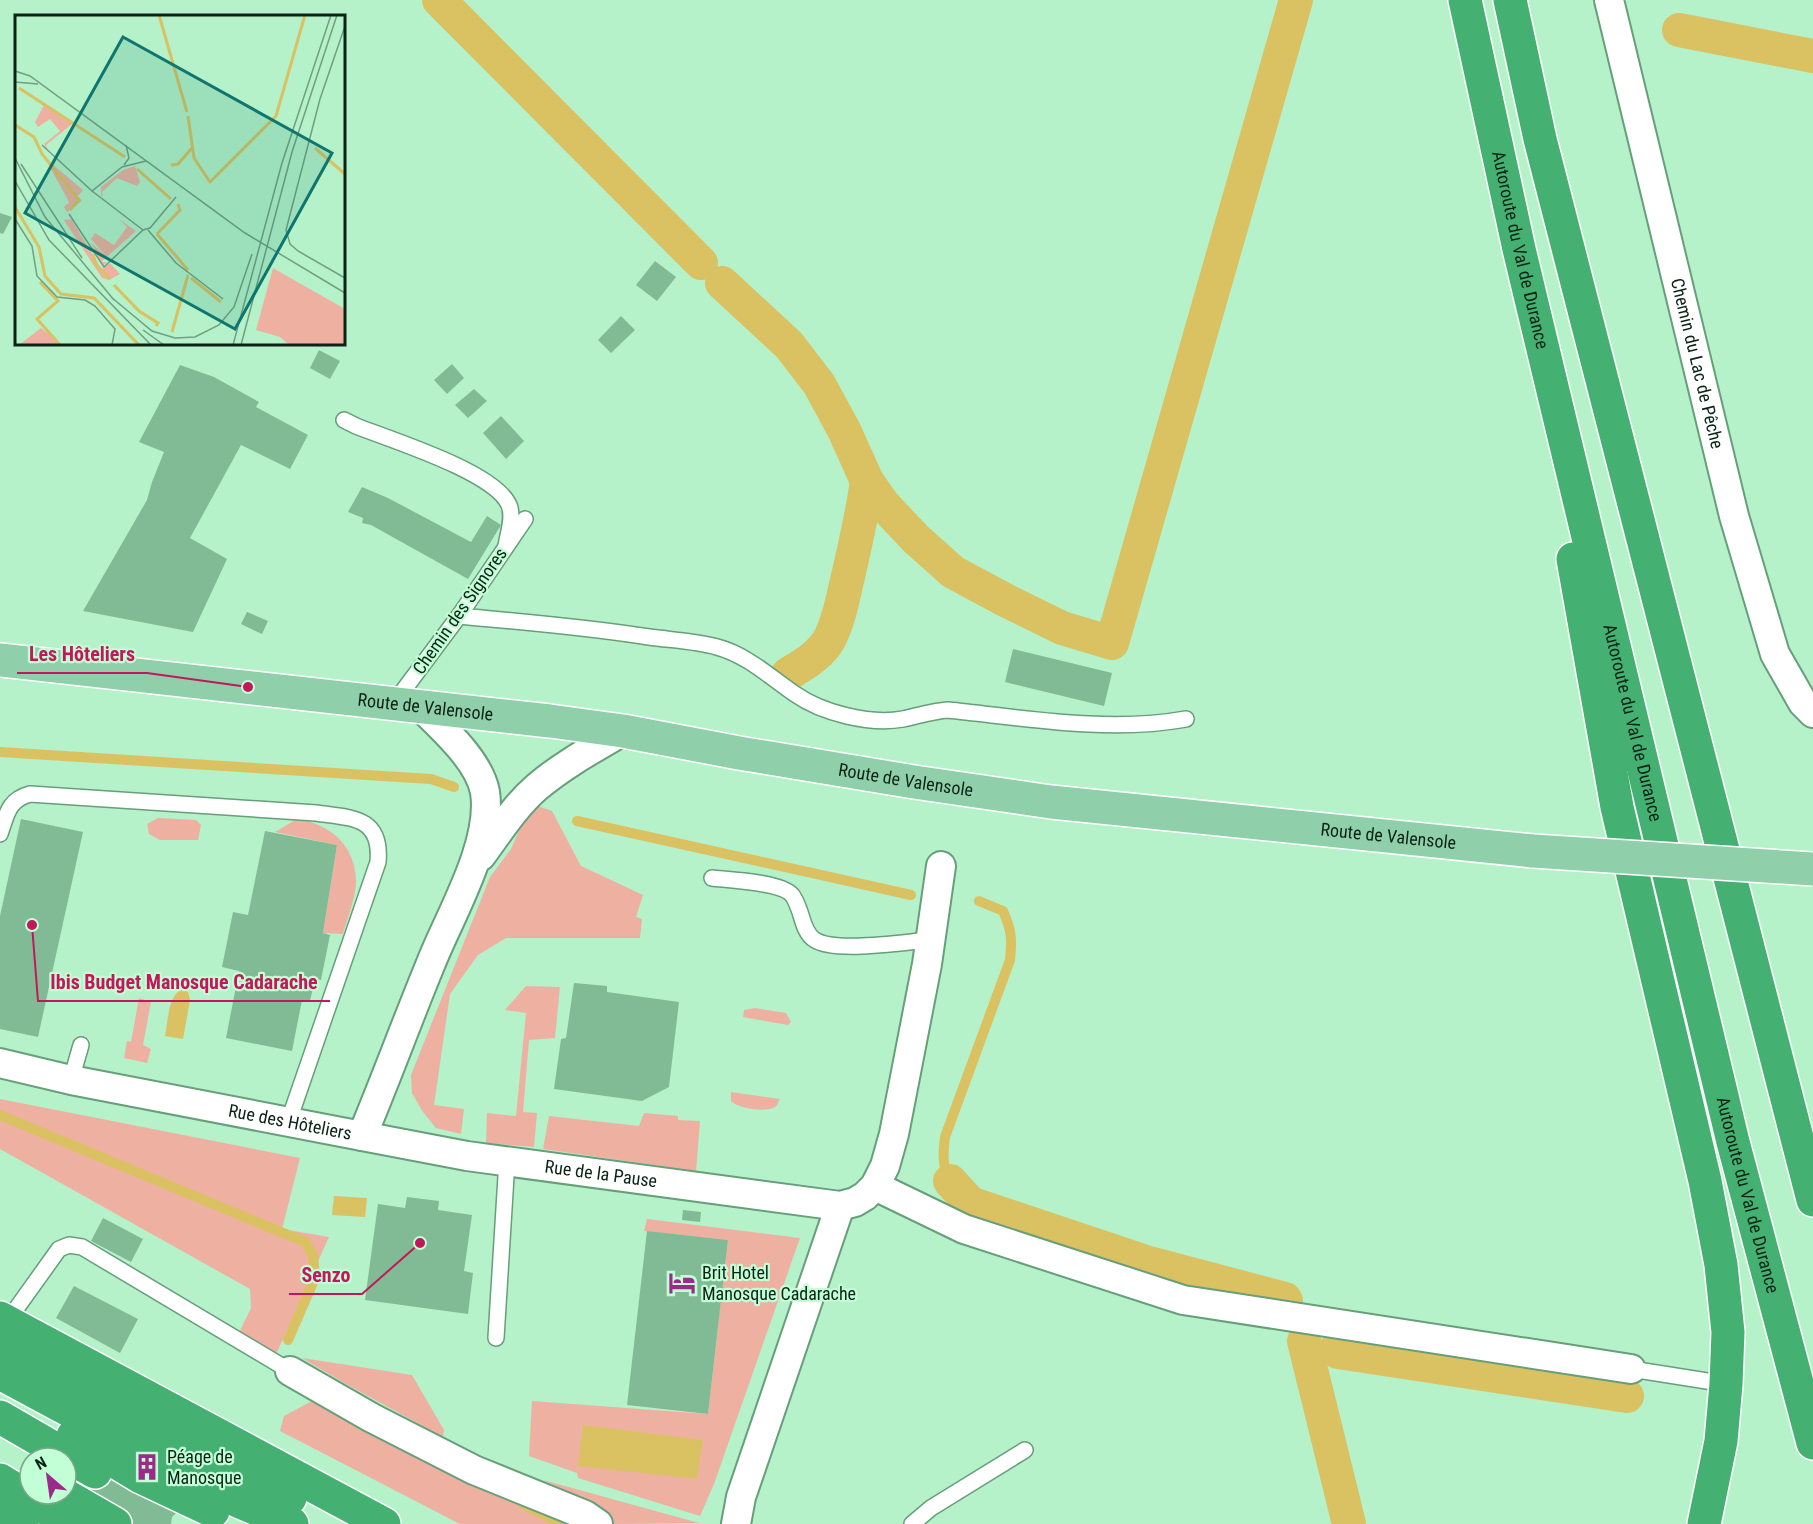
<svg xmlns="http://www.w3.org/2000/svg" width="1813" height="1524" font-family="'Roboto Condensed',sans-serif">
  <rect width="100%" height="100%" fill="#b5f1c9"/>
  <g fill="#eeb1a1">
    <path d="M535,805L552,811L581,866L643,895L636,917L642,919L640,938H506L478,955L450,994L434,1105L464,1109L461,1134L436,1128L423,1112L412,1093L411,1075L490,877L511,849L518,833Z"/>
    <path d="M158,818L196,820L201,825L198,840H160L149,834L147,824Z"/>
    <path d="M297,819C330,824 355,845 356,880C357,893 347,920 343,934L323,933L337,845L275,832Z"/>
    <path d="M526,986L560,987L555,1038L529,1040L523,1112L537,1113L534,1147L486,1143L487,1113L516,1116L526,1013L505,1010Z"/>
    <path d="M139,998L151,1002L143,1045L151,1049L147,1063L124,1058L127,1041L131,1042Z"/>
    <path d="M755,1008L786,1013L791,1022L788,1025L743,1017L744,1010Z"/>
    <path d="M731,1092L780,1099C778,1102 778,1105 775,1107C766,1113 737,1108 731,1101Z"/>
    <path d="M0,1099L300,1158L282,1229L329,1237L273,1361L236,1339L251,1308L250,1289L0,1149Z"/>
    <path d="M644,1113L678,1116V1120L700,1121L696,1171L543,1149L549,1116L639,1126Z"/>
    <path d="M647,1219L800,1238L714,1484L700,1516L578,1478L577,1473L529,1456L532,1401L708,1414L728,1240L644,1231Z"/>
    <path d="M302,1358L412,1375L444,1430L443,1437L346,1384Z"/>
    <path d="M323,1395L585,1524H460L280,1431L284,1416Z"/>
    <path d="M543,1480L699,1523L615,1524L586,1501Z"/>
  </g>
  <g fill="#dac161">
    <path d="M182,989L188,992L190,1000L183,1039L165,1036C168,1022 168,995 182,989Z"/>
    <path d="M334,1196L367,1198L365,1217L332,1215Z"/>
    <path d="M583,1425L703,1440L697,1479L578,1466Z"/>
  </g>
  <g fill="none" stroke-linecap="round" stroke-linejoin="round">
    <g stroke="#dac161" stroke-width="10">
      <path d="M0,752L431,779L454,787"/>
      <path d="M577,821L911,895"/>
      <path d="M0,1115L305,1242L313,1256L315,1278L288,1340"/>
      <path d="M950,1181C942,1166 943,1153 945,1137L1010,960C1012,939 1012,931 1003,911L979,901"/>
      <path d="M523,1504L562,1524"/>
    </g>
    <g stroke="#dac161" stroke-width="34">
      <path d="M439,0L701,263"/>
      <path d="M1679,30L1813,56"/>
      <path d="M722,283L789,345L819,384L844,430L867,481L883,504L916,539L953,572L1007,601L1062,628L1112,643L1296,0"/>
      <path d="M788,674C803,665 821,655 830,638C838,622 842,603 846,585C854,551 862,516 867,481"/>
      <path d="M950,1181L970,1203L1149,1263L1285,1299L1286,1301"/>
      <path d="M1304,1341L1349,1524"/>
      <path d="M1336,1349L1338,1352L1627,1396"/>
    </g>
  </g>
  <g fill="#81bb95">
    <path d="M0,213L12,217L3,234L0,233Z"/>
    <path d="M655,261L676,277L657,301L636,285Z"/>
    <path d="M621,316L635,330L611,353L598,340Z"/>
    <path d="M319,350L340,361L330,379L310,368Z"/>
    <path d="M452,364L464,378L447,394L434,380Z"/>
    <path d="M180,365L214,377L259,402L256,407L308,435L290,469L241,445L190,538L227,559L193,632L83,611L147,500L152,482L164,452L139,442Z"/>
    <path d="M474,389L487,401L468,418L455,405Z"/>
    <path d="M501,416L524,441L506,459L483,433Z"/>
    <path d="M362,487L388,498L471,542L487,516L501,525L468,579L371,525L362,523L363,518L348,512Z"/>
    <path d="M247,612L268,621L262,634L241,624Z"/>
    <path d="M1013,649L1112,673L1104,706L1005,682Z"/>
    <path d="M21,819L83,832L38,1037L0,1029V916Z"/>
    <path d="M265,831L337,845L323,933L330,935L321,980L315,979L310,1001L302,1000L292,1051L226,1038L239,971L222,967L233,912L248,915Z"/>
    <path d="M574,983L607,986V992L679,1002L669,1087L642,1101L554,1089L561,1039L566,1038Z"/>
    <path d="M407,1197L439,1201L438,1210L472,1215L464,1271L473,1273L468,1314L365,1300L378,1204L405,1208Z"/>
    <path d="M683,1210L701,1212L700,1222L682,1220Z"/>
    <path d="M103,1218L143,1239L131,1262L91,1241Z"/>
    <path d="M647,1231L728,1240L708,1414L627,1405Z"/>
    <path d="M74,1286L138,1319L120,1353L56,1318Z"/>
    <path d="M93,1463L182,1507L172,1517L171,1524H63L81,1496V1484L91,1476Z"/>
  </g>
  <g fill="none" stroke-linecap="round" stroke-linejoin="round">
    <defs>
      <g id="lane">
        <path d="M344,420L356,426C391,440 495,472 509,505C514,517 508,533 506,546"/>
        <path d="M459,616C523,622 586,627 649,637C671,640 696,641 717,647C747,655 770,677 795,694C822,713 870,725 903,719C918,716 932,711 948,710C1026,718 1108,733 1186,719"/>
        <path d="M394,703L459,616L525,519"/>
        <path d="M0,834C7,814 8,800 30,794L316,813C351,818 382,816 378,862L288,1123"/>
        <path d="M712,878C731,880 781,882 792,895C796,900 798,907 800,912C803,922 806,935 815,940C835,953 904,942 930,940"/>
        <path d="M71,1080L81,1045"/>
        <path d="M6,1323L59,1249L69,1245L82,1247L290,1371"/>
        <path d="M496,1338L507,1160"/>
        <path d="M1631,1369L1726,1384"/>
        <path d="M912,1524L931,1508L1025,1450"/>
      </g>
      <g id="street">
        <path id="s1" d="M1609,0L1734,516L1775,654L1803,703L1813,713"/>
        <path d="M481,856C498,833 515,806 537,787C563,765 594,748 623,731"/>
        <path id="s2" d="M0,1063L71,1080L362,1136C386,1079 407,1021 431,963C450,915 493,844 485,792C479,760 442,728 420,706"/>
        <path id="s3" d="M362,1136L467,1156L840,1206L855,1202L865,1196L875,1186L885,1166L894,1134L927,964L941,866"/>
        <path d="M875,1186L964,1229L1183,1300L1631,1369"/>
        <path d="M290,1371L372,1418L474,1470L585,1515L598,1524"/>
        <path d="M736,1524L741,1497L840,1206"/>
      </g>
      <g id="primary">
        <path id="s4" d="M0,660L550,721L623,731L739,753L914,782L1051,802L1533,851"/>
      </g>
      <g id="highway">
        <path id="s5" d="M1465,0L1519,249L1733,1142L1813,1443"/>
        <path d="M1510,0L1540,139L1813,1200"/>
        <path d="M1573,559L1617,807L1705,1181L1721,1265L1728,1332L1726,1384L1721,1441L1704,1524"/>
        <path d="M0,1318L384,1524"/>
        <path d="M0,1345L222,1465L290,1498"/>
        <path d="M0,1373L238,1501L292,1524"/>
        <path d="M0,1417L95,1472"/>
        <path d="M73,1436L141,1477L213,1511"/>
        <path d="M0,1480L71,1524"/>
        <path d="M63,1494L115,1524"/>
        <path d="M0,1512L22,1524"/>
      </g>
    </defs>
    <use href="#lane" stroke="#669f7a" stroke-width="18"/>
    <use href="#street" stroke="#669f7a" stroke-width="32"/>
    <use href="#primary" stroke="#fff" stroke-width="36"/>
    <use href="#highway" stroke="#fff" stroke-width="36"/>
    <use href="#lane" stroke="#fff" stroke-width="15"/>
    <use href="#street" stroke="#fff" stroke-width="28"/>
    <use href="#primary" stroke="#8fd0ab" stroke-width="33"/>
    <use href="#highway" stroke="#44b173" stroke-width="33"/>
    <defs>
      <path id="primary-bridge" d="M1533,851L1813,869"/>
    </defs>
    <use href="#primary-bridge" stroke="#fff" stroke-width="36" stroke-linecap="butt"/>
    <use href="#primary-bridge" stroke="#8fd0ab" stroke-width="33"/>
  </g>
  <defs>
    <symbol id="hotel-bare" viewBox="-9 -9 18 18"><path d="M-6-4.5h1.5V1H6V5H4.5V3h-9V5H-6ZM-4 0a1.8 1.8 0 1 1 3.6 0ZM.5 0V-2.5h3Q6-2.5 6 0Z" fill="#9b2b8a" stroke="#c2fed6" stroke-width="2.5" paint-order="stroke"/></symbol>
    <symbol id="building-bare" viewBox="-9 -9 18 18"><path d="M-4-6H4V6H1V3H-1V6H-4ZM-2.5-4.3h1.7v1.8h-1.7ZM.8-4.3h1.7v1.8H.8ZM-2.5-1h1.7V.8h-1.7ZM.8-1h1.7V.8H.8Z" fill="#9b2b8a" stroke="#c2fed6" stroke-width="2.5" paint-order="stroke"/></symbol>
  </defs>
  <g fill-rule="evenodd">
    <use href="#hotel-bare" x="663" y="1264" width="38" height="38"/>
    <use href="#building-bare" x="128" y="1448" width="38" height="38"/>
  </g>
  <g text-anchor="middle" stroke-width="4.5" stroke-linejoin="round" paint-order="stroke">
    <g font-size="18" fill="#0b2315" stroke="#c2fed6">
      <text dy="6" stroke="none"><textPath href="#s5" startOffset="256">Autoroute du Val de Durance</textPath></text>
      <text dy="6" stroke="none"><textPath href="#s1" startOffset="374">Chemin du Lac de Pêche</textPath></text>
      <text transform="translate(460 611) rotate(-55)" y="6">Chemin des Signores</text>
      <text dy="6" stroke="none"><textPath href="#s4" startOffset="428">Route de Valensole</textPath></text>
      <text dy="6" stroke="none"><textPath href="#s5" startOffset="742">Autoroute du Val de Durance</textPath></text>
      <text dy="6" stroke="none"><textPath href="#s4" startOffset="914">Route de Valensole</textPath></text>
      <text dy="6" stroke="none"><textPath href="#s4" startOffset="1400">Route de Valensole</textPath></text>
      <text dy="6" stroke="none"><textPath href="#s2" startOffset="296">Rue des Hôteliers</textPath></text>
      <text dy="6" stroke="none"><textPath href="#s3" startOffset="242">Rue de la Pause</textPath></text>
      <text dy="6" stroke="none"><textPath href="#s5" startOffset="1228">Autoroute du Val de Durance</textPath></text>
    </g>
    <g font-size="18" fill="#0b2315" stroke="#c2fed6" text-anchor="start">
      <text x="702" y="1279">Brit Hotel<tspan x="702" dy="21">Manosque Cadarache</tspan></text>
      <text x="167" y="1463">Péage de<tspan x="167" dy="21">Manosque</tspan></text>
    </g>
  </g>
  <g transform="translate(15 15)">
    <rect width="330" height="330" fill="#b5f1c9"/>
    <path d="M29,90L57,109L31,130L33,136L29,129L45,116L35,104L23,112L20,107ZM30,143L68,175L62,182L67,186L52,197L49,192L54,187ZM120,151L125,167L122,171L102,163L87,177L88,182L86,180V172L108,155ZM56,204L84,250L88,254L95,248L105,259L94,265L87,263L49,205ZM104,204L121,216L86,247H92L88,251L76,228L91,241L76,224L80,218L99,230L112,212ZM258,253L330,294V330H274L265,322L241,315ZM26,313L47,330H4Z" fill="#eeb1a1"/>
    <path fill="none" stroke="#dac161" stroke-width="3" d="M144,0L172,97M4,73L110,142M173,101L179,143L195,167L261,101L290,0M0,110L19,122L27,139L64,185L55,195M300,133L330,159M156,150L163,149L177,133M122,154L156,184M0,192L24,232L30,261L46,279L79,283L124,330M142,219L165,195L163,189M142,219L173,255M78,239L81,250L95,264M176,263L206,287M25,267L43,286L22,304L45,330M99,270L124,296L143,308L141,311M157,317L173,260"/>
    <path fill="none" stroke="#719f81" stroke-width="1.5" d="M330,11L305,84L271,215L275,229L283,236L330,263M0,56L15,61L230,218L330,278M0,67L23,69M27,130L77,176L107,152L131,146M0,143L30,202L99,285M6,149L67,243M109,150L114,143L111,130M0,166L34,225L136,330M77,176L128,215M54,199L89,252L128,215L135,213L161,182M0,204L17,231L22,261L42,282L70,285L80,291L100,314L97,330M133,215L161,248L208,284M96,282L137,316L160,323L180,322L204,310L219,292L237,239M128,315L149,330M218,330L267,148L316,0M226,330L277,137L322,0"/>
    <path fill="#0f766e" fill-opacity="0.15" stroke="#0f766e" stroke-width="3" d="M108,22L317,138L220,314L10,198Z"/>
    <rect width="330" height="330" fill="none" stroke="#0b2315" stroke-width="3"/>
  </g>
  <path fill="none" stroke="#c2185b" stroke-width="2" d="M248 687L147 673H17M32 925L38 1001H330M420 1243L362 1294H289"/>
  <g fill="#c2185b" stroke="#c2fed6" stroke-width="2">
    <circle cx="248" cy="687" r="6"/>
    <circle cx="32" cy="925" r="6"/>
    <circle cx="420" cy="1243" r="6"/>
  </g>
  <g font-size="20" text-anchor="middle" font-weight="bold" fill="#c2185b" stroke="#c2fed6" stroke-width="4.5" stroke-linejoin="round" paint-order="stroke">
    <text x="82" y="661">Les Hôteliers</text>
    <text x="184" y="989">Ibis Budget Manosque Cadarache</text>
    <text x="326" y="1282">Senzo</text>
  </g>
  <g transform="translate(48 1476) rotate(331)"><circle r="28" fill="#c2fed6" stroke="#79a689" stroke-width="1.5"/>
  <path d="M0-4.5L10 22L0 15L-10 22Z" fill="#9b2b8a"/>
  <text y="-9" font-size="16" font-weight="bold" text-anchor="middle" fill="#0b2315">N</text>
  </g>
</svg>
